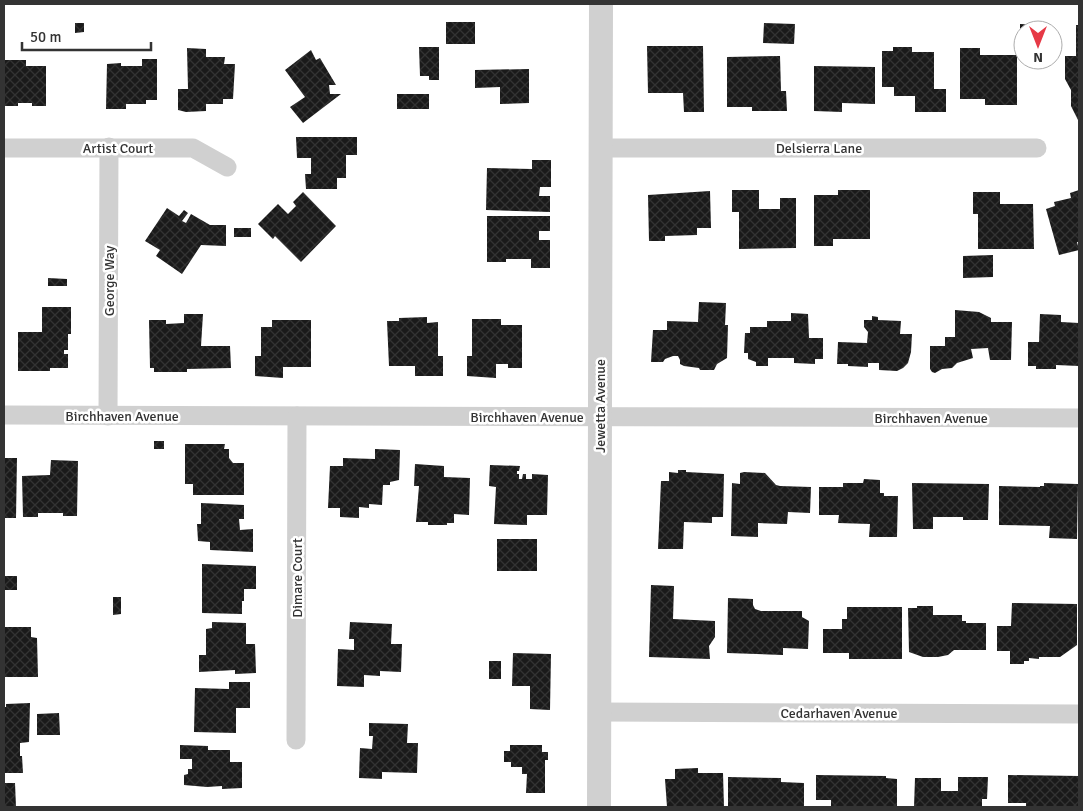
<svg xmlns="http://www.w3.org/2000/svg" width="1083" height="811" font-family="Signika,sans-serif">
  <defs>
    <pattern id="building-cross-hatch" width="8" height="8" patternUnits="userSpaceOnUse" patternTransform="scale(1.25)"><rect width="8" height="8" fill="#1a1a1a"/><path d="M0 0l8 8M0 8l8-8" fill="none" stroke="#333"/></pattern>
  </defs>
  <rect width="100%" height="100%" fill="#fff"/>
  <g fill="url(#building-cross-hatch)">
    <rect x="446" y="22" width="29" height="22"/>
    <path d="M75,23H84V32L75,33Z"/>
    <path d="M764,23L795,24L794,44L763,43Z"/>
    <path d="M1020,24L1043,25V30H1023V50H1020Z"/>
    <path d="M1076,25H1079V122L1071,106V90L1065,79V56H1076Z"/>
    <path d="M647,46H703L704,112H684L683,93H648Z"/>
    <path d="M419,47H439V80H429V76H420Z"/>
    <path d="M893,47H912V52H934V89H946V112H915V96H894V87H882V51H893Z"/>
    <path d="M187,48L206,49V57H225L224,64H235L233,99H223V104H206V111L186,112L178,110V89H188Z"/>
    <path d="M960,48H980V55H1017V105H985V99H960Z"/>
    <path d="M311,50L316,60L320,58L336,85H329L330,94H341L303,123L290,107L305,97L285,70Z"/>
    <path d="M780,56L781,91H786L787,111H752V107H727V57Z"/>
    <path d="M142,59H157V100H146V104H126V109H106L107,64L121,63V66H142Z"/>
    <path d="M4,60H26V66H46V106H32V103H18V106H4Z"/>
    <path d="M814,66L875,67V104L842,103V112L814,111Z"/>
    <path d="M529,69V103L500,104V87L475,88V70Z"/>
    <rect x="397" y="94" width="32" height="15"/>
    <path d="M296,137H357V155H346V178H337V189H306L305,174H311V158H297Z"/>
    <path d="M532,160H551V187H540L539,196H550V212L486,210L487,168L532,169Z"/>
    <path d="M732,190H759V209H780V198H796V248L739,249V212H732Z"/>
    <path d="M838,190H870V239H833V246H814V195H838Z"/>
    <path d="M1079,190V242H1077L1079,250L1059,255L1046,209L1055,206L1054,202L1071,198L1070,193Z"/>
    <path d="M710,191L711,228H697V235L665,236V241H649L648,195Z"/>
    <path d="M303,192L336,226L301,262L275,236L273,239L258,224L278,204L288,214L296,206L293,202Z"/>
    <path d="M973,192H1000V204H1033L1034,249H978V214H973Z"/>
    <path d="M167,208L179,216L184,210L188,213L182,221L186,223L191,214L210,225H226V246L201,245L182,274L156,256L160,250L145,241Z"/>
    <path d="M487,216H550V231H539V240H550V268H531V259H506V262H487Z"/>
    <rect x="234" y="228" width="17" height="9"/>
    <path d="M993,255V277L963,278V256Z"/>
    <path d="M48,278L67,279V286H48Z"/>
    <path d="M699,302L726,303L725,325H728L727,358L717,364L714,370H700L699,368L684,366L680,364V360L678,356H673L665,359L663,362H651L653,330H667V321L698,322Z"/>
    <path d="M42,307H71V334H68V350H64V354H68V368H50V371H18V332H42Z"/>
    <path d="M955,310L979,312L991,318V322H1012L1011,360H990L988,348L971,349L973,358L957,363L952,368L942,369L935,373L932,372L930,369V346H945V337H955Z"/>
    <path d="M791,313L808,314L809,338H823V359H815V364L794,363V358H768V366H756V362L748,359V353H744L745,333H750V327H767V321H791Z"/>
    <path d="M184,314H203L201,346H230L231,368L187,369V372H154V368H150L149,320H166V324L184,323Z"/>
    <path d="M1040,314L1061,315V322L1079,323V366L1056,365V369H1036V366H1028V342H1039Z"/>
    <path d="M872,316L878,317V320L901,321L900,334H912L911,352L908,363L903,368L897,371L879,370V363H868V367L848,366V364H837L838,342L867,343L868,332L864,327V320H872Z"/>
    <path d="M427,317V323L438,322V356H443V376H415V366H389L387,321H399V318Z"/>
    <path d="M472,319H501V325H522V368H508V364H496V378L467,376V356H472Z"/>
    <path d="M272,320H311V367H283V378L255,376V356H261V327H272Z"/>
    <rect x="154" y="441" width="10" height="8"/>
    <path d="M185,444H225L224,449H229V458L233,463H244V495H193V484H185Z"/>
    <path d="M375,449L400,450L399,480L390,482V485H383L382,505L369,504V508L359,507V518L340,517V508H328L330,466H343V458L375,459Z"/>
    <path d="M4,458H17L16,518H4Z"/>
    <path d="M51,460L78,461L77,516H63V513H38V517H23L22,476L50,475Z"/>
    <path d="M415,464L444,466V477L470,478L469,515L454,514V523H447V525H428V522H416L419,486H414Z"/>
    <path d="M490,465L520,466L519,471H517V474H519V479H522L523,474H526V479H532V474L548,475L547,515H527V525L494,524L496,487L489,486Z"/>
    <path d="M678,470H686V472L724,474L723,517H712V523L684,522L683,549H658L661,481H669V472L678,473Z"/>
    <path d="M744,472L765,473L776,485L780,486L811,487L810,513L788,512L787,524L758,523V537L731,536L732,483L740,484V473Z"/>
    <path d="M864,479L880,480V493H884V496H898L897,537H869L870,524L838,523L839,515H819V487H843V483H863Z"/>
    <path d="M912,483L989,484L988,520H963V517H933V529H913Z"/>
    <path d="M1044,483L1078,484L1077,539L1049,538L1050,526L999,525V486L1040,487V486H1044Z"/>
    <path d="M201,503L244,505V519H239L240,530L253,529V552L210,550V542L198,541L197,524H201Z"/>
    <rect x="497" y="539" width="40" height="32"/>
    <path d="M202,564L256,566V589H244V601H242V614L202,613Z"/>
    <rect x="4" y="576" width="13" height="14"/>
    <path d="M651,585L674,586L673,619L715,621V637L709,646L710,659L649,657Z"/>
    <path d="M113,597H121V614L113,615Z"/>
    <path d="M728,598L753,599V605L755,609L761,611H802V617L809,621L808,649L783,648V655L727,653Z"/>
    <path d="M1012,603L1077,604V645L1060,657H1039V659L1029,658V661H1024V664H1010V651H997V626H1011Z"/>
    <path d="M917,606H933V615H962V621H966V623H986V650H954L948,655L938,657H923L909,652L908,608H917Z"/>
    <path d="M847,607H902V659H849V653H823V629H842V619H847Z"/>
    <path d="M212,622L246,623V644H255L256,673L235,674V670L199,672V655H206V629L212,628Z"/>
    <path d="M350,622L392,624L391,644H402L401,672L380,671V676L364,675V687L337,686L338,649L354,650V639H349Z"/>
    <path d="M4,627H31V637L37,638L38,677H4Z"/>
    <path d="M513,653L551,654L550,710L530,709V686H512Z"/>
    <rect x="489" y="661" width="12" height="18"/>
    <path d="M229,682H250V708H236V733L194,732L195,688L229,689Z"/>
    <path d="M30,703L29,742L20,743V756H22L23,773H4V707H6V704Z"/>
    <path d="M59,713L60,735H37V714Z"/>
    <path d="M369,723L408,724L407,743H418L417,773L382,772V779L359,778L360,748L372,749L373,736H369Z"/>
    <path d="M180,745L208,746V750H230V762H242V788L222,789V786L207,787L184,785V775L188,774V769H192V759H180Z"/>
    <path d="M510,745H542V752H548V760H545V793H526L527,774H522V767H511V762H504V751H510Z"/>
    <path d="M698,768V773H723L724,807H667L665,779H675V769Z"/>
    <path d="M816,775L886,776V778L897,779V807H831V800H816Z"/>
    <path d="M1008,775L1079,776V807H1026V803H1008Z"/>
    <path d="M728,777L781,778V782L804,783V807H728Z"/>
    <path d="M958,777H988L987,799H982V807H914L915,778H941V791H958Z"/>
    <path d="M4,783H15L16,807H4Z"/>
  </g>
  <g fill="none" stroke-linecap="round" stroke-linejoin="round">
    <g stroke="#d0d0d0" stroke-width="19">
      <path d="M4,148H193L227,167"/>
      <path d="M600,148H1037"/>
      <path d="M4,415L1079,418"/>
      <path d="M108,416L109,147"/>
      <path d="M599,712L1079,714"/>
      <path d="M296,740L297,416"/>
    </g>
    <path stroke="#d0d0d0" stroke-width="24" d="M599,807L601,4"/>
  </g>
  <g text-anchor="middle" stroke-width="5" stroke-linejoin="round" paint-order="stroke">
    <g font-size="14" fill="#333" stroke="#fff">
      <text x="118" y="153">Artist Court</text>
      <text x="819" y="153">Delsierra Lane</text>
      <text transform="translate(109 281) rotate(-90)" y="5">George Way</text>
      <text transform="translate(600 406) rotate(-90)" y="5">Jewetta Avenue</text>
      <text x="122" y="421">Birchhaven Avenue</text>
      <text x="527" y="422">Birchhaven Avenue</text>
      <text x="931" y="423">Birchhaven Avenue</text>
      <text transform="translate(297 578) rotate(-90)" y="5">Dimare Court</text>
      <text x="839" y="718">Cedarhaven Avenue</text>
    </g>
  </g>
  <rect width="1083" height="811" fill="none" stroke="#333333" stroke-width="10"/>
  <g transform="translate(1038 45) rotate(180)"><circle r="24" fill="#ffffff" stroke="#adadad"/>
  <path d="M0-4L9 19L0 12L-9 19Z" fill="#e63946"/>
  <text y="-8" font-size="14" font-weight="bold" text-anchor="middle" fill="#333333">N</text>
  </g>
  <path d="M22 42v8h129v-8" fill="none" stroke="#333333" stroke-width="2.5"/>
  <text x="30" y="42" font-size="15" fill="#333333" stroke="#ffffff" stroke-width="4" paint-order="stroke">50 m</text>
</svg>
